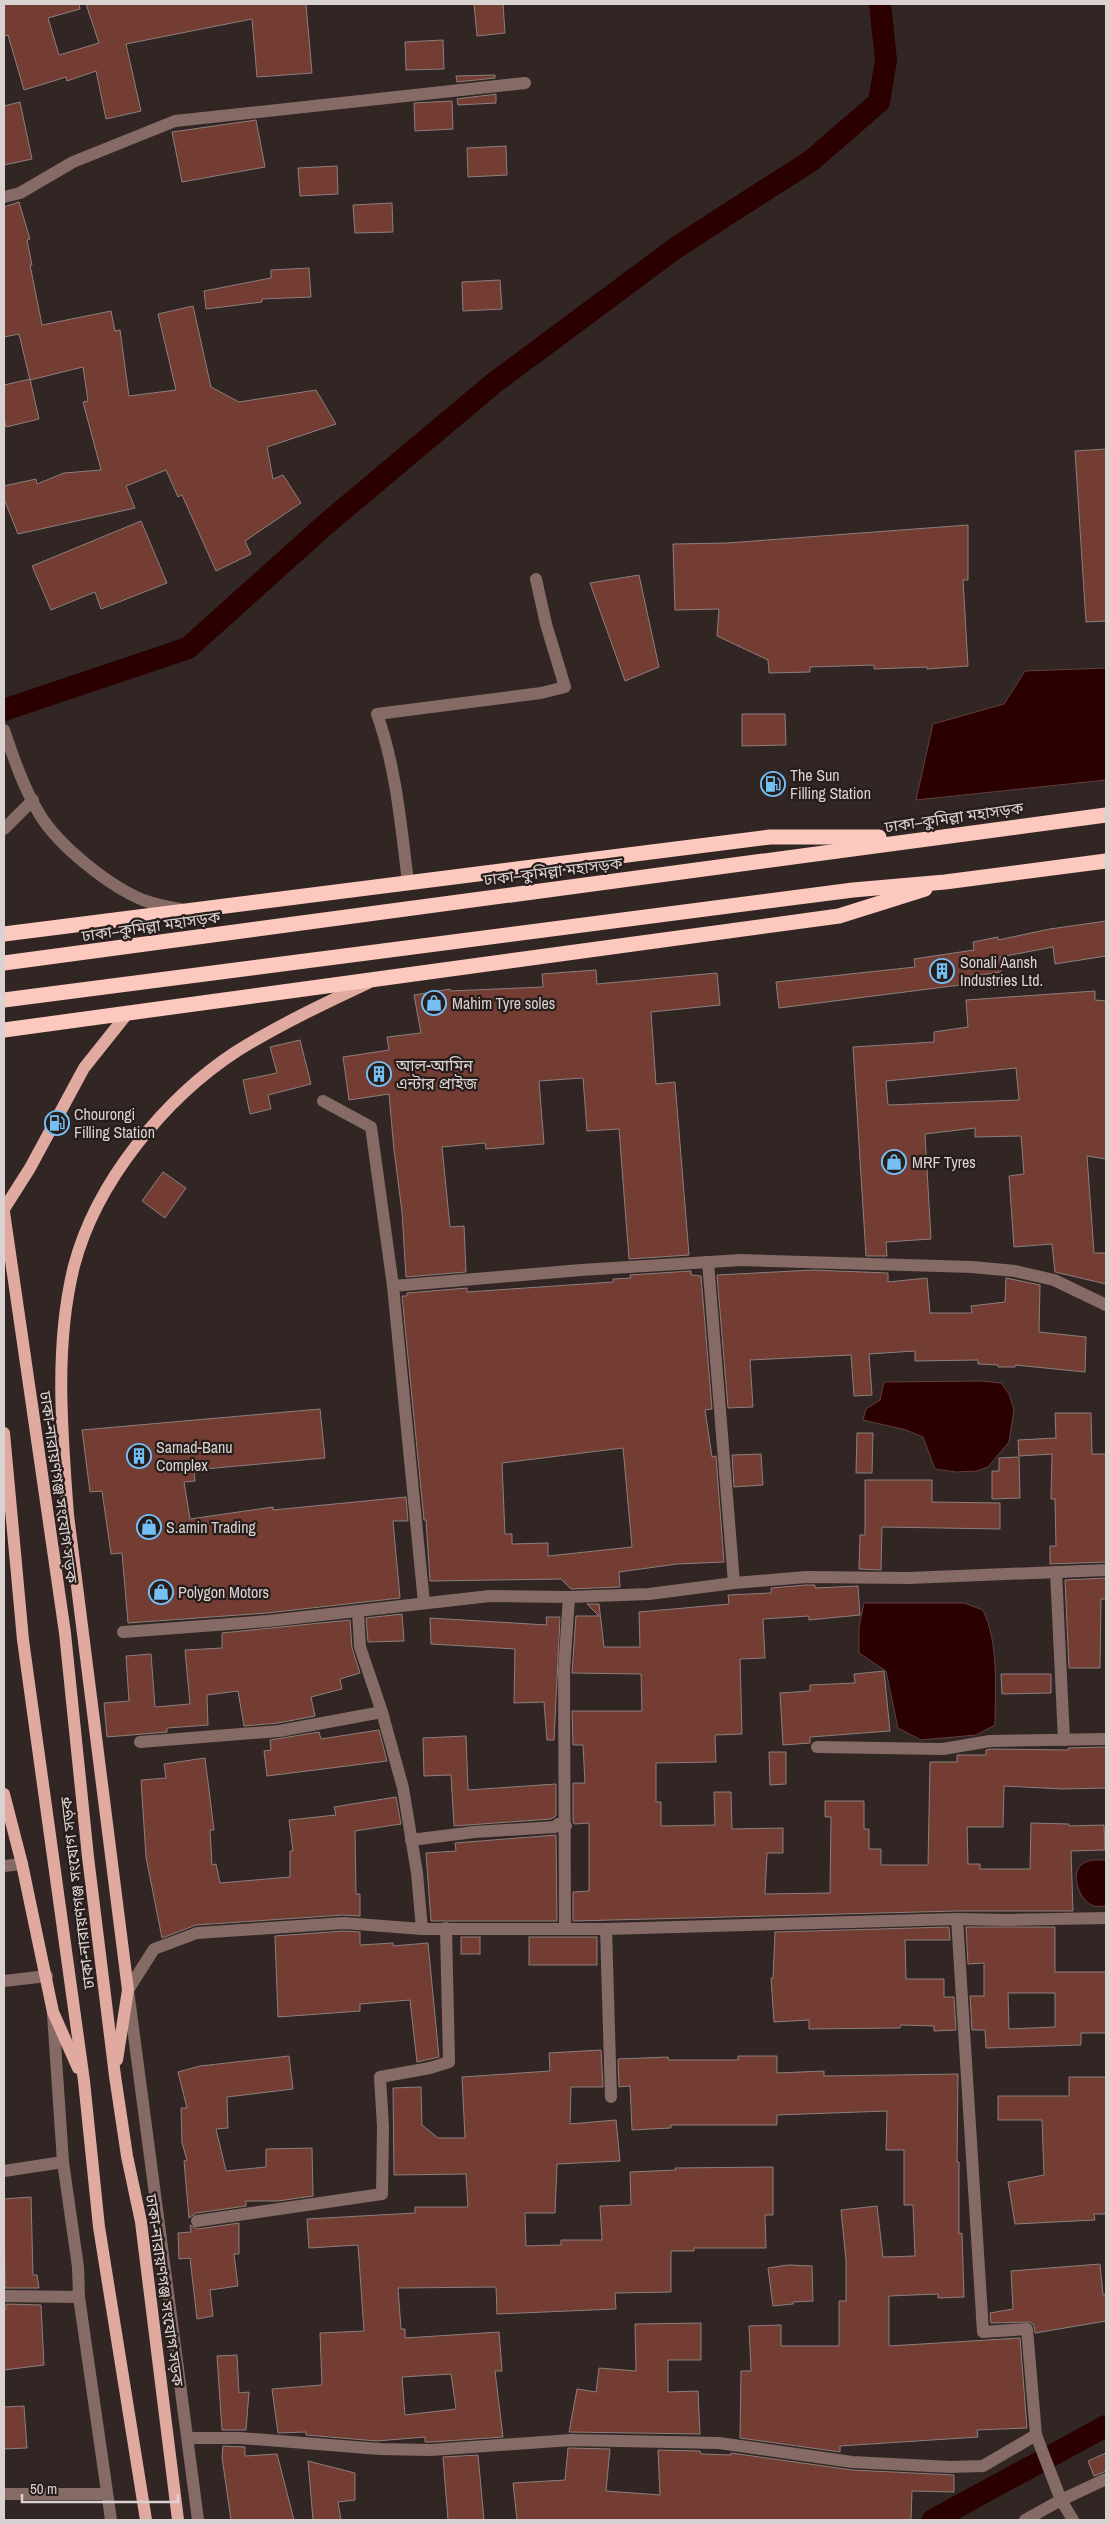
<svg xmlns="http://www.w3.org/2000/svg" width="1110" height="2524" font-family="'Archivo Narrow','Noto Sans Bengali',sans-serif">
  <rect width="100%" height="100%" fill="#312624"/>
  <g fill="#2b0000" stroke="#5f3f3f">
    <path d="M1106,668V780L916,800L933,724L1004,704L1025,671Z"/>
    <path d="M981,1381L1001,1383L1009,1394L1014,1410L1009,1442L988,1467L977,1471L956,1472L935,1469L923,1437L906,1430L863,1420L866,1409L880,1400L884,1382Z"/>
    <path d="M864,1603H964L983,1610C999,1644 995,1687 995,1725L976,1735L921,1740L898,1728L886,1671L859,1653V1627Z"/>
    <path d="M1092,1860H1106V1906C1103,1906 1097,1907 1094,1906C1080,1902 1070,1875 1081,1865C1084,1862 1089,1861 1092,1860Z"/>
  </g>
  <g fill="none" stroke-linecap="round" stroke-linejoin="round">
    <g stroke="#2b0000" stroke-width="22">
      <path d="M4,710L188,648L326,524L494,383L677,247L812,160L879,102L886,60L880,4"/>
      <path d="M933,2520L1106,2426"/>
    </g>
  </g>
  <g fill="#743d34" stroke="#8b7f7c" fill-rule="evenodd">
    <path d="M4,4H79L80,9L48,18L59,55L99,43L86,4H306L312,73L257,77L252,19L126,44L141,111L106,119L96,71L67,81L66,77L24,90L8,35L4,36Z"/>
    <path d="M474,4H503L505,33L477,36Z"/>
    <path d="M443,40L444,69L406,70L405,42Z"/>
    <path d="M495,75V78L457,82L456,76Z"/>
    <path d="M496,94V103L458,105L457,99Z"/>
    <path d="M452,101L453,129L415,131L414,103Z"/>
    <path d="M20,102L32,159L4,165V106Z"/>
    <path d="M256,120L265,167L182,182L172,132Z"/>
    <path d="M506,146L507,175L468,177L467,148Z"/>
    <path d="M337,166L338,194L300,196L298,168Z"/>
    <path d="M19,202L30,239L27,240L32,265H30L42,325L111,311L115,331L120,330L129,396L176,390L158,314L193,306L211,387L239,402L316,390L336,424L267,447L273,479L283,475L301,503L245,541L251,554L216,571L182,495L178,497L166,470L126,486L135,508L18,534L4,499V486L36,479L37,484L64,473L101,470L83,402L88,401L83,367L30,380L19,334L4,337V207Z"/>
    <path d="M392,203L393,232L355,233L353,205Z"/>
    <path d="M309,268L311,297L262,299V302L206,309L204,291L271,278V270Z"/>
    <path d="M500,280L502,309L463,311L462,282Z"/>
    <path d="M30,379L39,419L6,427L4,417V385Z"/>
    <path d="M1106,449V621L1086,622L1075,451Z"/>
    <path d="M141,521L167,583L101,609L95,592L51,610L32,566Z"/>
    <path d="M968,525V580H963L968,666L927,669V667L874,669V665L810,667V672L769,673L768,660L717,636L719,609L675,610L673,544L727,543Z"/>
    <path d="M639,575L659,667L625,681L590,583Z"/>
    <path d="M742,714H785L786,745L742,746Z"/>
    <path d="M1106,921V956L1055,964L1053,947L1000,957L1001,972L967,977L968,984L779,1008L776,982L915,967L914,959L974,950L973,942L998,937V940L1050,929Z"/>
    <path d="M596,970L597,984L717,973L720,1005L651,1012L656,1084L675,1082L689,1255L629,1259L619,1129L587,1131L583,1078L539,1081L544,1144L486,1149L485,1143L442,1147L450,1227L464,1226L466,1272L406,1277L402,1212L394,1150L389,1094L349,1100L343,1057L389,1050L387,1037L421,1033L414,995L450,989V991L543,987L542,974Z"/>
    <path d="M1095,991V1000L1106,1001V1159L1087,1156L1094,1253H1106V1284L1055,1272L1052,1244L1014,1247L1009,1176L1024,1174L1021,1136L975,1137V1128L925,1134L931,1239L886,1242L887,1256H866L853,1047L934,1042V1032L968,1027L966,1000ZM1016,1068L1019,1100L888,1105L886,1081Z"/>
    <path d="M300,1040L311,1084L268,1095L271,1109L250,1114L243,1080L277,1073L270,1047Z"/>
    <path d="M163,1172L186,1188L165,1218L142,1201Z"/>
    <path d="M813,1270L888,1273V1282L927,1278L930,1313H972L971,1306L1005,1302L1006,1278L1040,1285L1039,1332L1086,1337L1085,1372L1015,1365V1367H998V1365L978,1364V1360L915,1361V1351L869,1354L872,1395L854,1396L851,1355L750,1360L753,1407L728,1408L717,1275Z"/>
    <path d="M691,1271V1275L701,1276L712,1409L705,1410L712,1457L716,1456L724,1562L677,1564L619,1572L620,1587L571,1589L561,1579L430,1581L426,1520H424L402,1296H407V1293L467,1288V1292L613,1282V1279L631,1278L630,1275ZM623,1448L632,1547L548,1556V1543L512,1544V1534H505L502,1463Z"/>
    <path d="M320,1409L325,1458L194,1470L195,1481L184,1482L190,1519L273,1507V1510L406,1497L408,1521H393L400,1598L267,1613L128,1623L122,1553L111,1554L102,1491L90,1492L82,1430Z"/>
    <path d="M1055,1413H1091L1092,1454H1106V1562L1050,1564V1546H1056L1055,1499H1051L1052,1454L1019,1456L1018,1440L1056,1438Z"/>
    <path d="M857,1433H873L872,1473H856Z"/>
    <path d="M761,1454L763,1485L734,1487L732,1455Z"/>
    <path d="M1019,1457L1020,1498L992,1499V1471H999V1458Z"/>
    <path d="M865,1480H932V1502L1000,1503V1529L882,1527L881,1570L859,1569L860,1535H865Z"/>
    <path d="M1106,1578V1599H1101L1100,1668H1069L1065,1580Z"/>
    <path d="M806,1585H815V1588L858,1586L860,1615L809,1620V1616L763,1619L765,1658L740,1659L742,1734L715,1735L716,1762L656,1763V1802H661V1826L715,1825L714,1792H731L732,1829L783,1828V1853H767L765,1894L830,1893L831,1817H825V1801H864V1829H869V1849H881V1865H928L930,1762H957V1755H986V1750L991,1749L1068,1750V1748L1106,1747V1788L1063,1789L1004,1786L1003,1827H967L968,1864H980V1869H1030L1031,1823L1069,1824V1826L1104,1825L1105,1850L1071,1851L1073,1911H957L573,1921V1892L589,1891V1823L574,1824L573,1822V1783H585L583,1745H573L572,1711H642L641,1674L572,1673L576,1616H599L587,1604H599L604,1647H640L639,1612L729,1604L728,1595L771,1593V1588Z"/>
    <path d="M402,1614L404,1641L368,1642L366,1618Z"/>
    <path d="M546,1617H560L554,1740H547L544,1702L514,1703L515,1649L431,1644L430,1618L547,1625Z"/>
    <path d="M350,1620L352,1648L360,1673L340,1679L342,1689L311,1697L315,1716L278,1723L244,1726L238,1691L207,1695L208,1725L167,1728V1732L107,1737L104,1703L129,1701L126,1656L151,1654L155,1707L190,1704L185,1650L222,1648V1633Z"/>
    <path d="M884,1671L890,1731L810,1737V1743L783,1745L780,1693L810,1691V1685L855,1683L854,1674Z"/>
    <path d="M1001,1674H1051V1693L1002,1694Z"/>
    <path d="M379,1730L387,1761L267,1776L264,1751L271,1750L270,1740L319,1732L321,1739Z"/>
    <path d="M466,1736L468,1790L556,1784V1816L551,1819L454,1826L451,1775L424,1776L423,1738Z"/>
    <path d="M769,1752H786V1784L770,1785Z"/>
    <path d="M205,1758L214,1830H210L212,1865L216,1864L220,1883L290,1877V1851H293L289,1820L336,1815L334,1807L396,1797L401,1824L355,1831L356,1894H360V1916L343,1915L196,1925L162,1938L146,1857L141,1780L166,1778L164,1764Z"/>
    <path d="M556,1835L557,1921H431L426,1853L456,1851L455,1843Z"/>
    <path d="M949,1927L950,1940H905L906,1979H944V1997H954L956,2030L934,2031V2026L901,2025L900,2028L809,2029V2020L774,2022L771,1978H773L775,1932Z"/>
    <path d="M966,1927H1055V1972H1106V2033H1081V2045L986,2048L985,2030H972L970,1996H984V1963L968,1964ZM1008,1993H1055V2027L1009,2029Z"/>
    <path d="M344,1931L360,1932V1945L393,1943V1946L428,1943L439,2057L417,2062L410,2000L360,2004V2011L278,2017L275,1936Z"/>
    <rect x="461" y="1937" width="19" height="17"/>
    <rect x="529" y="1937" width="68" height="28"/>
    <path d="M601,2050L603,2087H571L570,2124L616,2120L620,2161L557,2164L555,2213H525L526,2246L561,2245V2240H602L600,2206L631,2205L630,2172L676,2170L675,2168L773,2167V2215H765L766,2248H694V2251H671V2292L615,2293L616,2309L497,2314L496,2287L398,2288L401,2329H405V2338L499,2332L502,2371H495L503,2437L431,2442H425V2437L377,2441L306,2435V2432L278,2433L272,2389L322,2385L320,2333L364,2331L358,2245L309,2248L307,2219L415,2213V2207H468L466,2174L394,2175L393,2088L421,2087L422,2125L438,2138H465L462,2077L550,2071L549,2053ZM451,2374L456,2409L405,2415L402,2377Z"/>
    <path d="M289,2056L293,2089L227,2097L228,2128L216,2129L226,2171L266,2167V2149L312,2148L313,2196L278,2201H246V2206L196,2213L189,2218L184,2161L187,2160L182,2143L181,2108H187L178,2072L200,2066Z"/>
    <path d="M738,2056H777V2073L824,2071V2076L958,2074L957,2162H959V2234L962,2233L964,2297L938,2298V2294L889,2296V2346L1020,2338L1027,2428L977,2430L978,2437L840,2446V2452L740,2438L741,2371H751L749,2326L781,2325V2346H839V2301H846V2260L841,2210L877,2206L883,2257L915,2256L913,2205H904V2150H886L887,2111L777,2115V2125H671V2128L632,2130L630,2086L619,2087L618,2059L668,2057L669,2060H738Z"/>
    <path d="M1069,2077H1106V2214H1094L1095,2220L1015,2224L1008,2182L1044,2175L1042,2120H998V2096H1069Z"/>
    <path d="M31,2197L33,2275H37L39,2288H5L4,2199Z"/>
    <path d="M239,2223V2254H234L238,2286L210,2290L213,2316L197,2319L190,2258L179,2259L178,2233L191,2232L190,2225L198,2229Z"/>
    <path d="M1100,2264L1103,2295L1106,2294V2321L1035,2333L1034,2325L1030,2322L991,2323L990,2313L1013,2309L1011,2271Z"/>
    <path d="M788,2265L812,2266L813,2301L793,2302V2304L773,2306L768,2268Z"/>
    <path d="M6,2304L41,2305L44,2365L4,2370V2309H6Z"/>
    <path d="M701,2323V2360H668V2392L698,2391L700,2434L569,2432L577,2389L596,2392L599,2368L636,2371L635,2324Z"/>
    <path d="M237,2355L239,2393L249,2392L246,2430H222L217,2356Z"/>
    <path d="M24,2406L27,2448L4,2449V2407Z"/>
    <path d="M223,2446L245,2447V2456L277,2454L294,2520H231L222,2457Z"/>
    <path d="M568,2448L610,2449L606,2491L660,2495L658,2450L700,2451L701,2454L731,2455V2453L852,2470L954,2475V2492L912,2491L911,2520H517L513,2483L565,2480Z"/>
    <path d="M1106,2453V2471L1094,2476L1088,2461Z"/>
    <path d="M478,2455L484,2520H448L443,2457Z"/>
    <path d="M308,2461L355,2473V2500L338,2502L341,2520H313Z"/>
  </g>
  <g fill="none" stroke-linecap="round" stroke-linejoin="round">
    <g stroke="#856a65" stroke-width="12">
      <path d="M4,197L20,193L73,162L175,121L525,83"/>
      <path d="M4,730C14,759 24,789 40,815C59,846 109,886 143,900C154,904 167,907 180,909"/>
      <path d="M4,829L33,800"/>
      <path d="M408,882C401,826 396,767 377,714L541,693L565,687L546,624L536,579"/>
      <path d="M323,1101L371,1127L393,1286L424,1603"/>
      <path d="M708,1262L734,1583"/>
      <path d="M393,1286L581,1270L741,1260L972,1267L1015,1271L1054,1280L1106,1305"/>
      <path d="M1056,1572L1064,1740"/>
      <path d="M358,1612L360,1647L382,1712L403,1788L417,1873L422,1929"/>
      <path d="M123,1632L268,1621L490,1596L569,1597L649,1594L734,1583L806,1577L909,1578L1106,1570"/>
      <path d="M140,1742L279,1731L382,1712"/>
      <path d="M817,1747L943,1749L990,1741L1106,1739"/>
      <path d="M411,1840L474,1832L555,1827L558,1824L566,1826"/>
      <path d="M4,1866L22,1864"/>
      <path d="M957,1919L983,2332L1027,2329L1036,2435L1061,2500L1025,2520"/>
      <path d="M565,1929L564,1671L569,1597"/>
      <path d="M606,1929L611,2097"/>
      <path d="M4,1981L47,1976"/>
      <path d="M53,2014L63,2162L78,2267L79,2297L111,2520"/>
      <path d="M4,2171L63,2162"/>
      <path d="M197,2221L382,2194L383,2127L380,2077L430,2068L449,2062L446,1928"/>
      <path d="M4,2296L79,2297"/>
      <path d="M188,2438H240L380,2449L431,2450L571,2440L719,2443L852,2462L950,2467L983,2466L1036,2435"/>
      <path d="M4,2494H107"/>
      <path d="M198,2520L128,1990L154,1949L197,1933L344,1923L422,1929H606L957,1919L1008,1920L1106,1918"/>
      <path d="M1073,2520L1061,2500L1106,2479"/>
    </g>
    <g stroke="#e1aaa0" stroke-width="12">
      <path d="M4,1209L30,1168L84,1068L127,1014"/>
      <path d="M4,1212L65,1633L88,1857L115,2076L127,2156L141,2222L178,2520"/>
      <path d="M4,1433L23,1640L84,2081L99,2227L146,2520"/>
      <path d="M4,1794L22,1864L53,2012L78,2068"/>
      <path d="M117,2060L128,1990L68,1515C62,1433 54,1346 74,1266C96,1182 165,1098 237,1051C279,1025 323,1004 368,983"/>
    </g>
    <g stroke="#fdc8bd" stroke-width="15">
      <path d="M4,934L770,837H879"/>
      <path d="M4,963L1106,815"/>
      <path d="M4,1000L853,890L945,882L1106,861"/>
      <path d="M4,1030L839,916L925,889"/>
    </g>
  </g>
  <defs>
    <symbol id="fuel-ring" viewBox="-11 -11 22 22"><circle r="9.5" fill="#271d1b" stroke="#74c0f6" stroke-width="1.5"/><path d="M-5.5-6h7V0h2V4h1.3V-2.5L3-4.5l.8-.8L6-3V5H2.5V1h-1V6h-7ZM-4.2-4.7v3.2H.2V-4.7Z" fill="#74c0f6"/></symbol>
    <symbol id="building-ring" viewBox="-11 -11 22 22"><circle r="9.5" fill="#271d1b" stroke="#74c0f6" stroke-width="1.5"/><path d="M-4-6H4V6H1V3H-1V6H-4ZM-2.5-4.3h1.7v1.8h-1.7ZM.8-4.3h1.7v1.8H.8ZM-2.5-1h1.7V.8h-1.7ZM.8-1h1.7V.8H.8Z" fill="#74c0f6"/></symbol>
    <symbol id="shop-ring" viewBox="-11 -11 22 22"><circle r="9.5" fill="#271d1b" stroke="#74c0f6" stroke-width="1.5"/><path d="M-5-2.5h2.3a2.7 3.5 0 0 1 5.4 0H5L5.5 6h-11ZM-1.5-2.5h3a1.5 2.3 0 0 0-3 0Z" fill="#74c0f6"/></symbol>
  </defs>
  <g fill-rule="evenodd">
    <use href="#fuel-ring" x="759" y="770" width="28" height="28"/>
    <use href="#building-ring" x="928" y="957" width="28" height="28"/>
    <use href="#shop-ring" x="420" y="989" width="28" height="28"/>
    <use href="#building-ring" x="365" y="1060" width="28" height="28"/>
    <use href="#fuel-ring" x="43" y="1109" width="28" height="28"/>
    <use href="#shop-ring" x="880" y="1148" width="28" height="28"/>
    <use href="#building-ring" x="125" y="1442" width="28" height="28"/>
    <use href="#shop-ring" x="135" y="1513" width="28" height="28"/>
    <use href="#shop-ring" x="147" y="1578" width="28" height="28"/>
  </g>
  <g text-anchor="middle" stroke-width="4.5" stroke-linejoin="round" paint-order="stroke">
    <g font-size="16" fill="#d9d2d1" stroke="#271d1b" text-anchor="start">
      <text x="790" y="781">The Sun<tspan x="790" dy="18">Filling Station</tspan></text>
      <text x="960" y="968">Sonali Aansh<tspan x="960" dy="18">Industries Ltd.</tspan></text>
      <text x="452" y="1009">Mahim Tyre soles</text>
      <text x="396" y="1071">আল-আমিন<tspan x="396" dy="18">এন্টার প্রাইজ</tspan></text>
      <text x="74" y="1120">Chourongi<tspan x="74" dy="18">Filling Station</tspan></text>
      <text x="912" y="1168">MRF Tyres</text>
      <text x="156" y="1453">Samad-Banu<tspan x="156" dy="18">Complex</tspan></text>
      <text x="166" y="1533">S.amin Trading</text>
      <text x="178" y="1598">Polygon Motors</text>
    </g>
    <g font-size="16" fill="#d9d2d1" stroke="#271d1b">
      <text transform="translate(954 817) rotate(-8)" y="6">ঢাকা–কুমিল্লা মহাসড়ক</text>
      <text transform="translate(553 871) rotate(-7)" y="6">ঢাকা–কুমিল্লা মহাসড়ক</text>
      <text transform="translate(151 926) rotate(-8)" y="6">ঢাকা–কুমিল্লা মহাসড়ক</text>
      <text transform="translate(59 1487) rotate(82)" y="6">ঢাকা-নারায়ণগঞ্জ সংযোগ সড়ক</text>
      <text transform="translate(77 1893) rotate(-97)" y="6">ঢাকা-নারায়ণগঞ্জ সংযোগ সড়ক</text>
      <text transform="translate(165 2290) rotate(82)" y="6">ঢাকা-নারায়ণগঞ্জ সংযোগ সড়ক</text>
    </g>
  </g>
  <rect width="1110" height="2524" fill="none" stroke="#d9d2d1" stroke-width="10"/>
  <path d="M22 2494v8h156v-8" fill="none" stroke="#d9d2d1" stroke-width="2.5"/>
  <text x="30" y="2494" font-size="15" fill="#d9d2d1" stroke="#271d1b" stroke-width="4" paint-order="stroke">50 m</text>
</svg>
